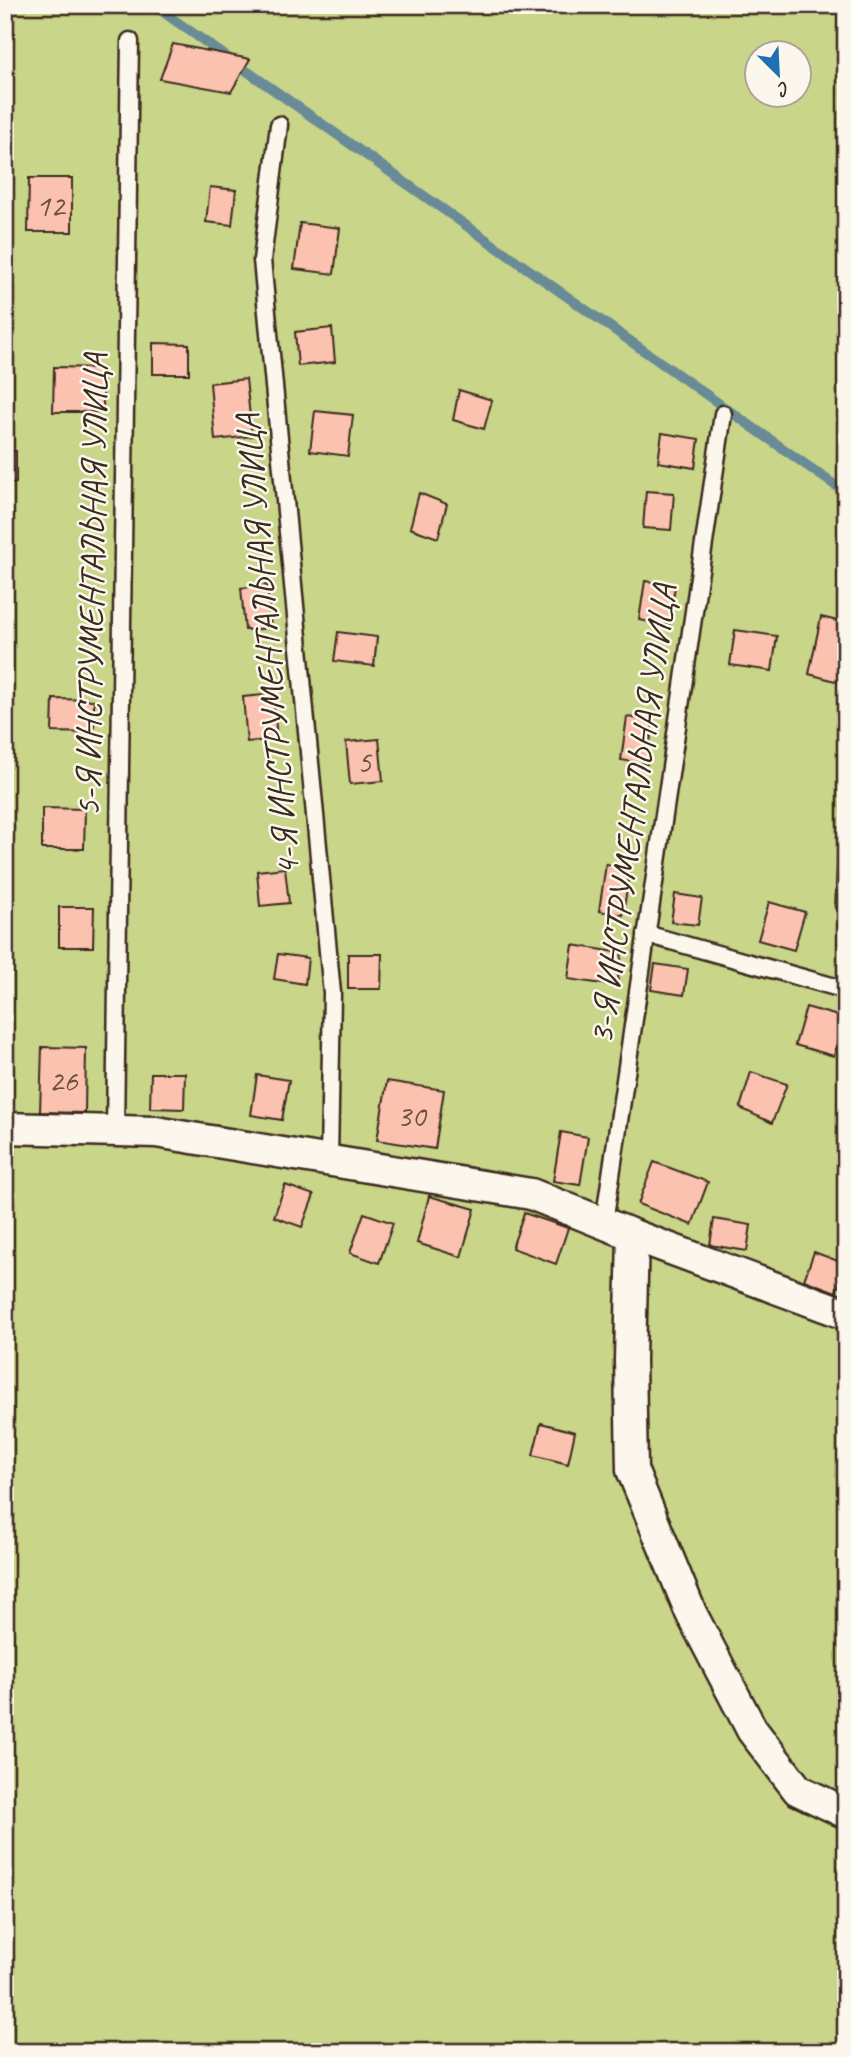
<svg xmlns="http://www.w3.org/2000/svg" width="851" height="2057" font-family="Caveat,sans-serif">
  <rect width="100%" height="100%" fill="#fbe7da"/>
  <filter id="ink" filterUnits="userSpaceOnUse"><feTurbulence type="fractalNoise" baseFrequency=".0143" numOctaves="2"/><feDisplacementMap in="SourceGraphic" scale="14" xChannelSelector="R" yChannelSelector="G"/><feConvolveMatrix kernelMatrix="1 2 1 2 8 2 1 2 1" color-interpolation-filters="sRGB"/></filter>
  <g filter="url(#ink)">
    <path fill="#c9d589" stroke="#828054" stroke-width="2" fill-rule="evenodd" d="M5,5H846V2052H5ZM756,52H798V94H756Z"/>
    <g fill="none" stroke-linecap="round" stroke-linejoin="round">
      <path stroke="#688b97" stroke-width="10" d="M153,5L846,493"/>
    </g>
    <g fill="#fbc2b0" stroke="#3b2a1e" stroke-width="2">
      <path d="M173,44L250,59L231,92L160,79Z"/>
      <path d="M29,178H72V232H28Z"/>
      <path d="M210,187L236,190L232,225L206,222Z"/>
      <path d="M300,223L340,228L334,274L294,269Z"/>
      <path d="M332,328L335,362L298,366L295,332Z"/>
      <path d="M153,343L189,344V374H153Z"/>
      <path d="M54,367L103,368V412H53Z"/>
      <path d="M246,379L252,436L215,440L210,383Z"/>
      <path d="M459,390L492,400L484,429L453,420Z"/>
      <path d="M315,411L353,415L348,456L310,451Z"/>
      <path d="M662,433L699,439L695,468L658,462Z"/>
      <path d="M16,451V483L5,484V452Z"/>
      <path d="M646,491L674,493L671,530L643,528Z"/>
      <path d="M419,493L447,504L438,538L410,528Z"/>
      <path d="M645,581L675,586L669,625L639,620Z"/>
      <path d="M267,585L271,628L245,630L241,588Z"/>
      <path d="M821,617L846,623V684L809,674Z"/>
      <path d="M735,630L777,636L772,671L730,665Z"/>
      <path d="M338,632L377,637L374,666L334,661Z"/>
      <path d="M273,694L277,739L247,742L243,697Z"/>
      <path d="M53,699L94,700V733L52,732Z"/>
      <path d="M627,717L653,721L647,764L621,760Z"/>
      <path d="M379,739L383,781L350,784L346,742Z"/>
      <path d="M42,808L85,809L84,849H42Z"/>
      <path d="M838,845L846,847V909L835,908Z"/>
      <path d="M606,864L630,868L623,915L599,911Z"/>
      <path d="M285,868L289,903L260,906L257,871Z"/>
      <path d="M675,894L702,898L698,925L671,922Z"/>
      <path d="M769,902L805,912L794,950L758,940Z"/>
      <path d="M59,907H94L93,947H59Z"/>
      <path d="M573,945L622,953L617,986L568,979Z"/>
      <path d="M278,954L308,958L305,984L274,979Z"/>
      <path d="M348,954H382L381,989H348Z"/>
      <path d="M655,964L688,969L684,995L651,990Z"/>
      <path d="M806,1007L845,1018L834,1056L795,1045Z"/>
      <path d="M42,1047L86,1048L85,1113L40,1112Z"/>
      <path d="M751,1072L787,1084L772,1123L740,1108Z"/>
      <path d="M151,1073H185L184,1109L150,1108Z"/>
      <path d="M257,1075L289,1080L282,1120L251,1115Z"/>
      <path d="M387,1081L444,1090L435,1149L377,1140Z"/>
      <path d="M561,1132L588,1137L580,1185L553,1181Z"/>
      <path d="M654,1162L708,1182L692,1225L638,1204Z"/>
      <path d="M285,1185L314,1195L302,1227L274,1217Z"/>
      <path d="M429,1196L475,1209L461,1257L417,1243Z"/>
      <path d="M364,1213L393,1223L379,1263L350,1253Z"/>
      <path d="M524,1213L568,1228L556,1264L512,1248Z"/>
      <path d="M714,1219L751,1225L747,1251L710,1245Z"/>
      <path d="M814,1252L846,1264L836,1292L804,1280Z"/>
      <path d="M541,1423L575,1432L568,1464L533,1455Z"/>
    </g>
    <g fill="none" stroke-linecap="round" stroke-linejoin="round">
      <defs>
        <g id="service">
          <path d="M279,125L262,260L332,993L329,1160"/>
          <path d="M646,934L846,990"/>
          <path d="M115,1131L130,41"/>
          <path d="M604,1223L723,414"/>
        </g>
        <g id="minor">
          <path d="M5,1128L156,1132L531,1194L633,1235L846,1314"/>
          <path d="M633,1235L630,1360L632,1470L691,1613L752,1730L798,1790L846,1813"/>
        </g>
      </defs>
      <use href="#service" stroke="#3b2a1e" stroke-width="21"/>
      <use href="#minor" stroke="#3b2a1e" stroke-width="35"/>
      <use href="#service" stroke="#fbf7ec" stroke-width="16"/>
      <use href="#minor" stroke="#fbf7ec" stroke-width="30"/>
    </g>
  </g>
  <g text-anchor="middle" stroke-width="5" stroke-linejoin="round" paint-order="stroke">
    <g font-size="32" fill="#6b5042">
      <text x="50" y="216">12</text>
      <text x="364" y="772">5</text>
      <text x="63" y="1091">26</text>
      <text x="411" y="1126">30</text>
    </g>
    <g font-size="35" fill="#3b2a1e" stroke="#fbf7ec">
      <text transform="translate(91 585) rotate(-89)" y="12">5-Я ИНСТРУМЕНТАЛЬНАЯ УЛИЦА</text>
      <text transform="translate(267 645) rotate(-95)" y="12">4-Я ИНСТРУМЕНТАЛЬНАЯ УЛИЦА</text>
      <text transform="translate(632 814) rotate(-82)" y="12">3-Я ИНСТРУМЕНТАЛЬНАЯ УЛИЦА</text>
    </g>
  </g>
  <rect width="851" height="2057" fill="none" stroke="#fbf7ec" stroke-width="28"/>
  <rect x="14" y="14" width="823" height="2029" fill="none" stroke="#3b2a1e" stroke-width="2.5" filter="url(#ink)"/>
  <g transform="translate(778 74) rotate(156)"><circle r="33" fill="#fbf7ec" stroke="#aea59a" stroke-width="2"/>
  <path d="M0-5L12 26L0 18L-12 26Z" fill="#1f6fb2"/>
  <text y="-10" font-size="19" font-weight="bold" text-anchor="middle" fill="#3b2a1e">С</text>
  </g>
</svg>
